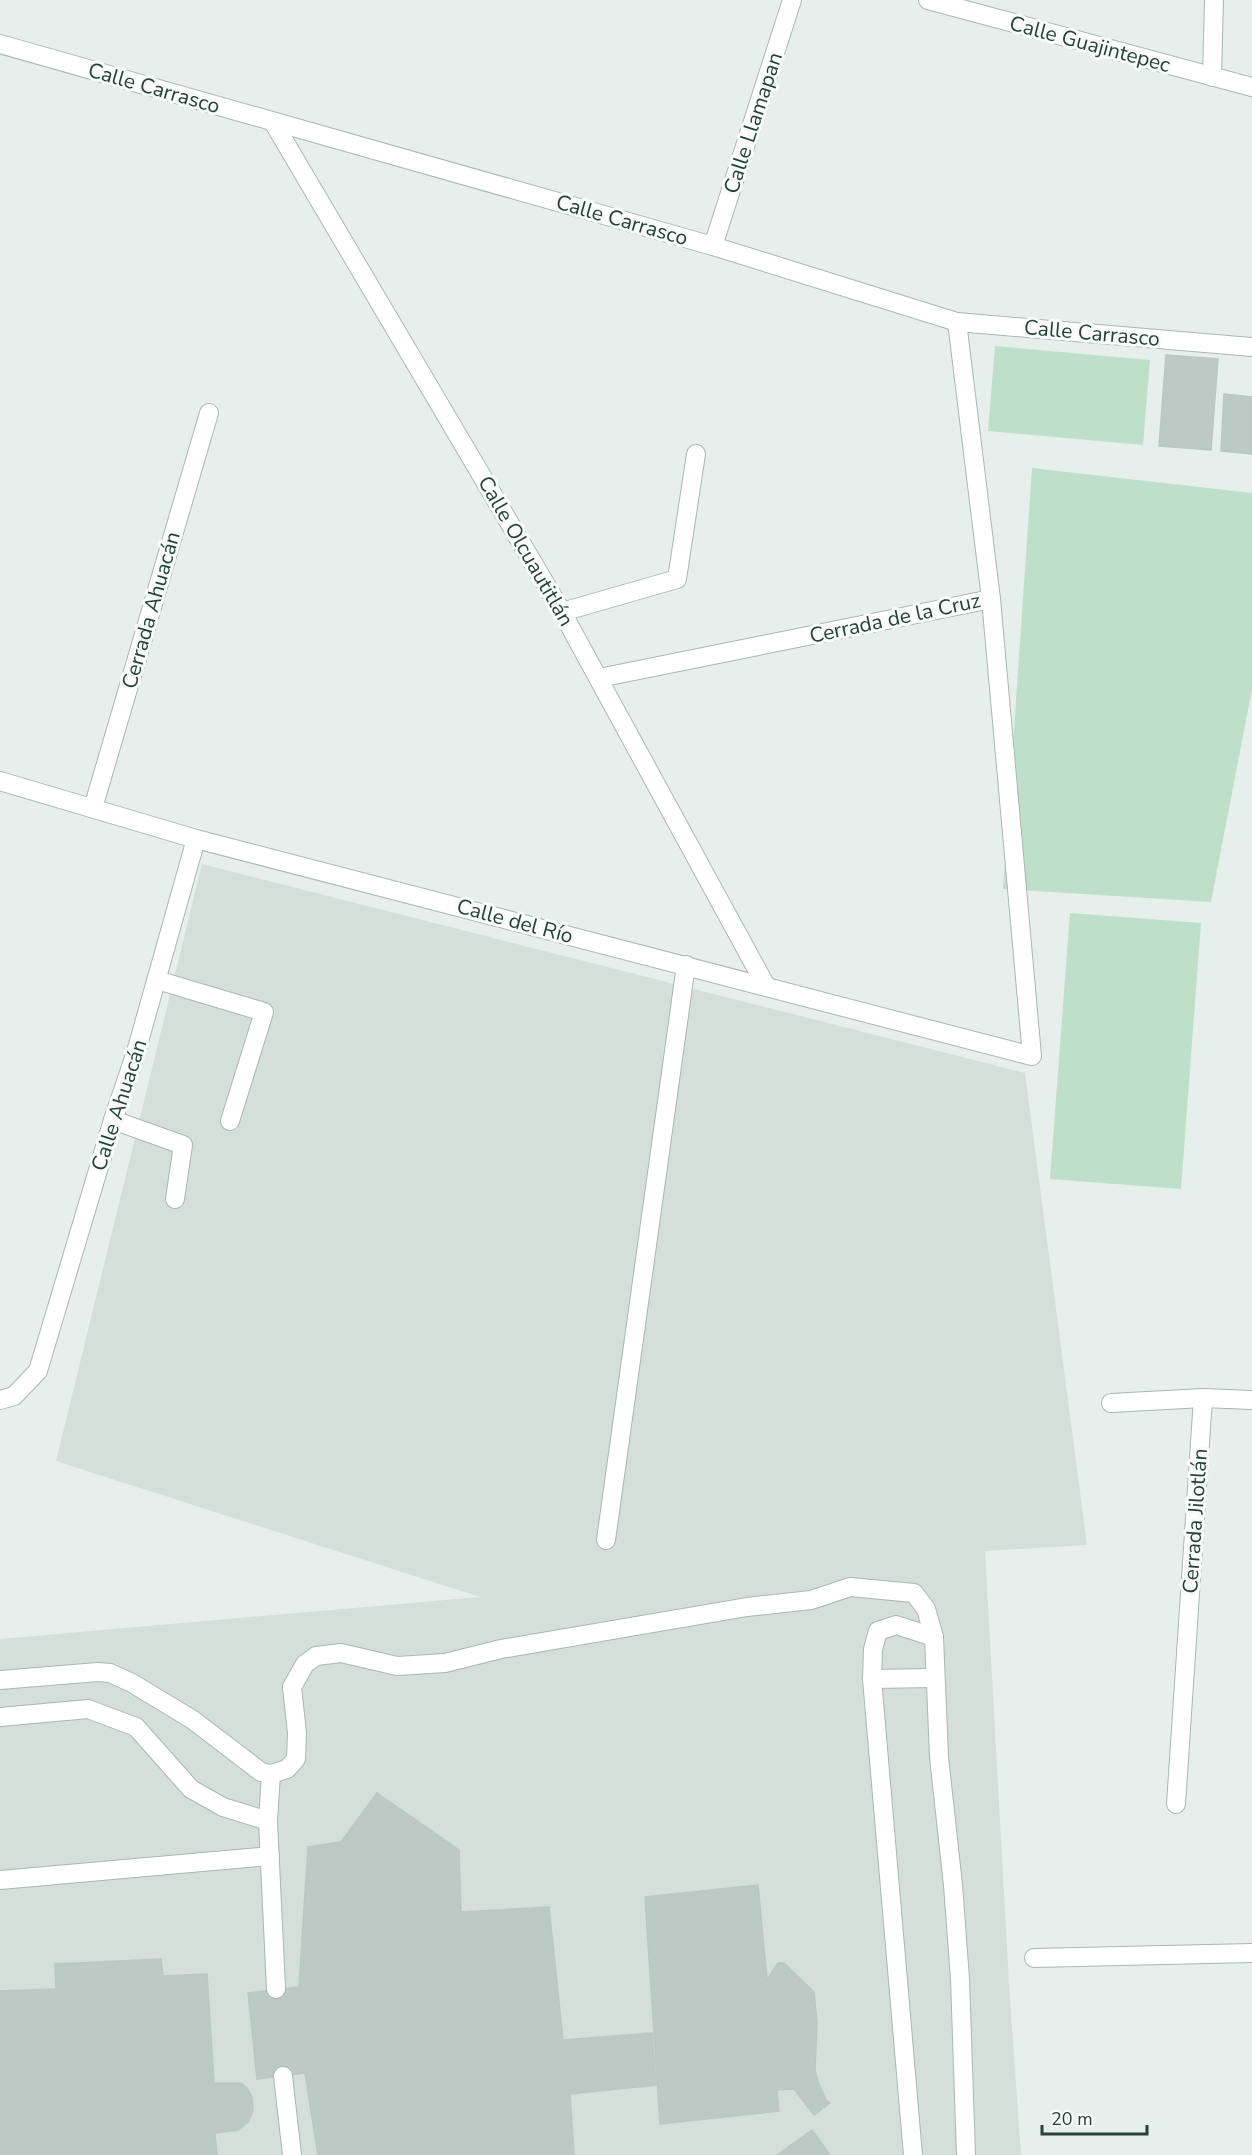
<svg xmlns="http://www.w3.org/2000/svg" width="1252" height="2155" font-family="'Nunito Sans',sans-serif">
  <rect width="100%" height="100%" fill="#e6efeb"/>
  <path fill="#d4dfda" d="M202,864L1025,1073L1087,1545L985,1551L1009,1984L1021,2155H0V1639L480,1597L56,1461Z"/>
  <g fill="#bfe0c8">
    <path d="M995,346L1150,360L1143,445L988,431Z"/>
    <path d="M1032,468L1252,493V689L1211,902L1003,889Z"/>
    <path d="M1070,913L1201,923L1181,1189L1050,1179Z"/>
  </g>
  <g fill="#bbcac4" stroke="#b8c9c2" stroke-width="1.5">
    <path d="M1166,355L1218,359L1211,450L1159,446Z"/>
    <path d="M1224,394L1252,397V454L1221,451Z"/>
    <path d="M377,1793L459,1850L461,1912L549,1907L563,2040L652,2033L656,2085L570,2094L574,2155H318L305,2073L257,2079L248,1993L299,1987L308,1847L341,1842Z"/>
    <path d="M758,1885L767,1980L778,1963H784L814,1992L817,2023L815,2069L818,2082L826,2100L830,2103L814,2115L794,2089L777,2090L779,2111L660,2124L645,1897Z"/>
    <path d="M161,1959L163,1976L207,1974L214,2083H241L247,2088L252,2097L253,2110L248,2122L238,2130L215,2133L217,2155H0V1991L56,1989L55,1964Z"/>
    <path d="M812,2130L830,2155H777Z"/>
  </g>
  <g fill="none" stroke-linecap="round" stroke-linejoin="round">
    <defs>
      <g id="service">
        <path d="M157,980L264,1012L230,1121"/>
        <path d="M113,1120L183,1145L175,1199"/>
        <path d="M606,1540L686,965"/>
        <path d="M872,1679L934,1678"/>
        <path d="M0,1680L98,1672L110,1673L132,1683L193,1720L261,1772L271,1774L287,1769L296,1759L297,1733L292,1687L305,1664L316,1656L341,1653L397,1666L445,1663L501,1649L747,1607L811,1600L850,1587L914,1593L926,1609L934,1637L939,1757L953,1885L960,1979L966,2155"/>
        <path d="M0,1717L88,1709L136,1727L191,1789L223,1807L268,1821"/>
        <path d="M271,1774L268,1821L276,1989"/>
        <path d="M0,1880L270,1856"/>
        <path d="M283,2076L292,2155"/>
        <path d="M913,2155L872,1679L873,1649L878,1631L896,1625L934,1637"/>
      </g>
      <g id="minor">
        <path d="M928,0L1252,87"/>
        <path d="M0,44L713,246L957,322L1252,347"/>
        <path d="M1212,77L1214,0"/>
        <path d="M273,122L562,612L766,986"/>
        <path d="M713,246L792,0"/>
        <path d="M562,612L677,579L696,454"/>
        <path d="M599,678L991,599"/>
        <path d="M0,781L196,839L1032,1056L991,599L957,322"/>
        <path d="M93,808L209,413"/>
        <path d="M0,1400L14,1396L38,1371L113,1120L136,1052L196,839"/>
        <path d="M1111,1403L1203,1398L1252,1400"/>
        <path d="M1176,1804L1203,1398"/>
        <path d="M1034,1958L1252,1953"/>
      </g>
    </defs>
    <use href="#service" stroke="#a8b8b2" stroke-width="20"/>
    <use href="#minor" stroke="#a8b8b2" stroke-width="20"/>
    <use href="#service" stroke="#fff" stroke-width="18"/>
    <use href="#minor" stroke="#fff" stroke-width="18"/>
  </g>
  <g text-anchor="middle" stroke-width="6" stroke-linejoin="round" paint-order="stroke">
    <g font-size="21" fill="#24423a" stroke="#f7fbf9">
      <text transform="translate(1090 44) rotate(15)" y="7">Calle Guajintepec</text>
      <text transform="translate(154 88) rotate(16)" y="7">Calle Carrasco</text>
      <text transform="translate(753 123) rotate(-72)" y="7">Calle Llamapan</text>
      <text transform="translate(622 220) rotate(16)" y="7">Calle Carrasco</text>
      <text transform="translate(1092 333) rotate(5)" y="7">Calle Carrasco</text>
      <text transform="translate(526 551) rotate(60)" y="7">Calle Olcuautitlán</text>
      <text transform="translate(151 610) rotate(-74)" y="7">Cerrada Ahuacán</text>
      <text transform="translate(895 618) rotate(-12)" y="7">Cerrada de la Cruz</text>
      <text transform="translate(515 921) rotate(15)" y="7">Calle del Río</text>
      <text transform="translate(119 1105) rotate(-72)" y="7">Calle Ahuacán</text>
      <text transform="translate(1195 1521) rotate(-86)" y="7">Cerrada Jilotlán</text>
    </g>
  </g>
  <path d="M1042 2125v9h105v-9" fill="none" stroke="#24423a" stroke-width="3"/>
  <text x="1051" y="2125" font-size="18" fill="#24423a" stroke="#f7fbf9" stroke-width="4.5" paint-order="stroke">20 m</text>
</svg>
